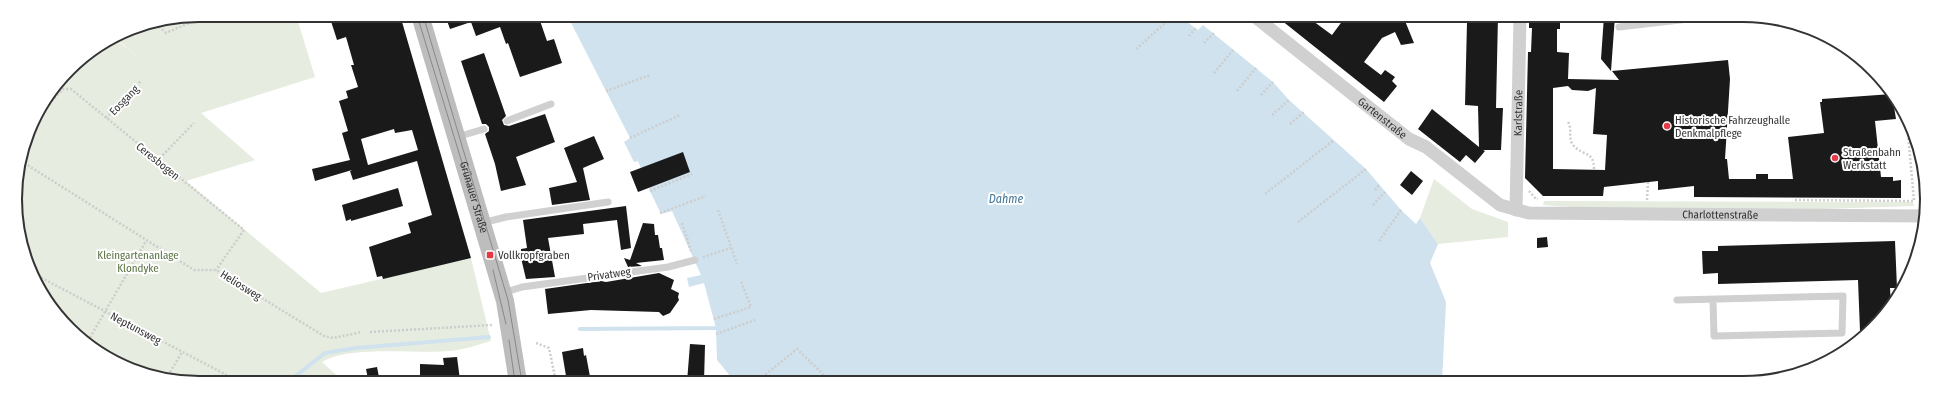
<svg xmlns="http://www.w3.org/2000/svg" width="1942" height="398" font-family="'Fira Sans Condensed',sans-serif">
  <rect width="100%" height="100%" fill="#fff"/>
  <g fill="#e6ecdf">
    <path d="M199,15H296L315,77L201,113L255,160L186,181L321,293L471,258L491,341C477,345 463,350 449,351C416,354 349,345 322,362L344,382L175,381L117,364L61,320L25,258L15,187L29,128L69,69L115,38L141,61L116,38L129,29Z"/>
    <path d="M1434,179L1472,209L1508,222V237L1438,244L1420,218Z"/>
    <path d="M1544,201L1913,202L1914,206L1674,214L1543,205Z"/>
  </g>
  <path fill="#cfe2ee" d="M567,15L1179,16L1198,30L1203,25L1273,82L1289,100L1366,169L1401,210L1416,224L1420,218L1438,244L1430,263L1446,302L1442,382H735L717,360L716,328L704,283L689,287L687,278L701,275L672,211L661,214L650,191L638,161L634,162L624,142L630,138Z"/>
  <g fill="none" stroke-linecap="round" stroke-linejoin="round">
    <g stroke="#cfe2ee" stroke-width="4">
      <path d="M580,329L716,328L722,327"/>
      <path d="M288,382L325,353L356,348L489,337"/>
    </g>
  </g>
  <g fill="#1a1a1a" fill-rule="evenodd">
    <path d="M329,15H400L471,258L383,279L382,276L377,277L369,247L411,233L408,223L432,215L417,161L353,180L350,171L352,170L315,181L312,169L350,160L342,133L348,131L339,101L348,98L346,91L358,87L351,65H354L346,37L337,40ZM394,129L395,133L412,130L418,150L368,165L361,139Z"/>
    <path d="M445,15H538L547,41L554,39L562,63L520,77L508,43L506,44L500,27L476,36L471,22L450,29Z"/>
    <path d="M1276,16H1317L1313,21L1332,35L1346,16H1403L1414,43L1401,45L1395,32L1382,38L1364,62L1381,75L1385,70L1395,77L1392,81L1397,86L1384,102Z"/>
    <path d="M1474,16H1498L1496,108H1503L1501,150H1483L1485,151L1475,163L1466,155L1460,162L1418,129L1432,109L1479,147L1478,106L1465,105L1467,22H1474Z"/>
    <path d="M1529,16H1560V29H1557V52L1569,53L1568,79L1619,80L1612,71L1728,60L1730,79L1725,159H1727L1729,179H1756V174H1768V179H1793L1788,137L1824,133L1820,102H1822V99L1892,94L1896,119L1875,121L1881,177H1893V181L1901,180V198L1694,197V186L1658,190V181L1604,187L1603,196H1543L1525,178L1528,52H1531L1532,28H1529ZM1568,86L1572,90L1588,91L1596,88L1593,134L1607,135L1605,170L1553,169V88Z"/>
    <path d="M1604,16H1615L1611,71L1601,59Z"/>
    <path d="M484,53L506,116L502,120L504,125L509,126L545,114L555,142L516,157L526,185L501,191L495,164L485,134L489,131V127L486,124H482L461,61Z"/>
    <path d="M594,136L604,159L583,168L590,200L552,205L549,188L577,182L564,148Z"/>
    <path d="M683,152L690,172L638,192L630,172Z"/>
    <path d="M1411,171L1423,181L1412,195L1400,185Z"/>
    <path d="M398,188L403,206L351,221V219L346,221L342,205Z"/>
    <path d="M626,206L631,248L621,250L617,220L583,224L584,234L548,238L555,277L526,279L521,258V249L527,248L523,220Z"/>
    <path d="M643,223L654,224L655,235H658L660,248H662L664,260L636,263L642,266L628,267L624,258L630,260Z"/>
    <path d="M1547,237L1548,247L1537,248V238Z"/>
    <path d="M1895,241L1897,288H1890L1891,304L1870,331H1860L1858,280L1718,284V273L1703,274L1702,251H1718V246Z"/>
    <path d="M659,273L674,280L671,289L679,293L678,297L679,300L670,313L663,316L659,312L591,310L548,314L545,289L601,281L606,282Z"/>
    <path d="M690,344L705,345L704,382H687Z"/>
    <path d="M583,348L584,356L586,355L591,382H567L562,352Z"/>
    <path d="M457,357L460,380H420V364L444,365L443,358Z"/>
    <path d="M377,367L379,377L368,379L366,369Z"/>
  </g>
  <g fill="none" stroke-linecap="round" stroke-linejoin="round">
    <g stroke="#cdcdcd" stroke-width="2.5" stroke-dasharray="2 2" stroke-linecap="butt">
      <path d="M156,24L166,33L207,15"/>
      <path d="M1189,36L1196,28"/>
      <path d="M1204,43L1214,33"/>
      <path d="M1136,49L1173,16"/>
      <path d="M1214,73L1234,49"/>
      <path d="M606,91L650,75"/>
      <path d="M1237,91L1256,68"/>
      <path d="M1261,95L1273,82"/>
      <path d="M1272,115L1289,100"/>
      <path d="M38,116L63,89H71L244,230L216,270"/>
      <path d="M106,118L141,81"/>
      <path d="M1568,122C1573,130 1567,139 1574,146C1583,156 1594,151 1594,169"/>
      <path d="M1290,124L1304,112"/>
      <path d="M630,138L680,115"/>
      <path d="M21,161L194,270H216L324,336L333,338L362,332"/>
      <path d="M157,161L194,123"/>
      <path d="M1375,190L1379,185"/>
      <path d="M650,191L692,174"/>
      <path d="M1529,191L1536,199H1538"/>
      <path d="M1265,194L1334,140"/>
      <path d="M1647,200L1648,182"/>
      <path d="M1795,200L1914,201L1907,123"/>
      <path d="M1373,205L1385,192"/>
      <path d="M718,210L737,264"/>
      <path d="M660,213L706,196"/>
      <path d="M1298,222L1366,169"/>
      <path d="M682,223L691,251"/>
      <path d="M1379,241L1401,210"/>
      <path d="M703,257L731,248"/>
      <path d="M34,274L238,381"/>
      <path d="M714,319L751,307L741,281"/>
      <path d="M370,332L492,325"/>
      <path d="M716,334L755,320"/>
      <path d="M88,341L146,241"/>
      <path d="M536,343L549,348L556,382"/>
      <path d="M166,379L182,352"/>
      <path d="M756,382L797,349L825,376"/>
    </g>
    <g stroke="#d0d0d0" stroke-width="7">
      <path d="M1619,27L1715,16"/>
      <path d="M507,121L551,104"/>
      <path d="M457,137L484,129"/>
      <path d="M482,223L506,217L608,202"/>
      <path d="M503,293L522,287L668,267L695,260"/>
      <path d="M1677,300L1843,296L1842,333L1714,336L1713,300"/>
    </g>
    <g stroke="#d0d0d0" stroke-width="13">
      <path id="s1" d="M1254,16L1409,139L1426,147L1500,205L1529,213L1925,216"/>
      <path id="s2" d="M1516,210L1520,16"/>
    </g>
    <path stroke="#bdbdbd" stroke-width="18" id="s3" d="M420,15L505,301L518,382"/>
    <g stroke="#888" stroke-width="1">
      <path d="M417,15L470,189"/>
      <path d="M423,15L508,300L522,382"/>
      <path d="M493,270L506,324"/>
      <path d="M509,340L515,382"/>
    </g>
  </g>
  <g fill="#e63946" stroke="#fff" stroke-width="1.5">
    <circle cx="1667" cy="126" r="4"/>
    <circle cx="1835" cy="158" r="4"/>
    <rect x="486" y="251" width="8" height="8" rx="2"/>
  </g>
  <g text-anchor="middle" stroke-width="4" stroke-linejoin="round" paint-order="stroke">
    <g font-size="11" fill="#333" stroke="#fff">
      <text transform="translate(124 100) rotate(-46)" y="4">Eosgang</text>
      <text dy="4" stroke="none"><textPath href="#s2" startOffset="97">Karlstraße</textPath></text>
      <text dy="4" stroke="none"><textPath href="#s1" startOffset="164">Gartenstraße</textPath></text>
      <text transform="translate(158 161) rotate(39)" y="4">Ceresbogen</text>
      <text dy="4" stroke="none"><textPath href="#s3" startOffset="190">Grünauer Straße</textPath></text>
      <text dy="4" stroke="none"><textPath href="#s1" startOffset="532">Charlottenstraße</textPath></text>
      <text transform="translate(609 274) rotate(-8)" y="4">Privatweg</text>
      <text transform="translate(241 285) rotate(32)" y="4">Heliosweg</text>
      <text transform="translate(136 328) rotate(28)" y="4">Neptunsweg</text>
    </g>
    <g font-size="11" fill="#333" stroke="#fff" text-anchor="start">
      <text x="1675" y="124">Historische Fahrzeughalle<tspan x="1675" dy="13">Denkmalpflege</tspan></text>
      <text x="1843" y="156">Straßenbahn<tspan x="1843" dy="13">Werkstatt</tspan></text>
      <text x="498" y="259">Vollkropfgraben</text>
    </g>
    <g font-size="11" fill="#56703f" stroke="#fff">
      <text x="138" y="259">Kleingartenanlage<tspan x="138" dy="13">Klondyke</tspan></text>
    </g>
    <g font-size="12" font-style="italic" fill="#3f7597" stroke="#fff">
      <text x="1006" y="203">Dahme</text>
    </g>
  </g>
  <path d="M0 0H1942V398H0ZM199 22H1743A177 177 0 0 1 1920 199V199A177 177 0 0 1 1743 376H199A177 177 0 0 1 22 199V199A177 177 0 0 1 199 22Z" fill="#fff" fill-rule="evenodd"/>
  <path fill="none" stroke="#333" stroke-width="2" d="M199 22H1743A177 177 0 0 1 1920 199V199A177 177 0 0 1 1743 376H199A177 177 0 0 1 22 199V199A177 177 0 0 1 199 22Z"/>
</svg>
